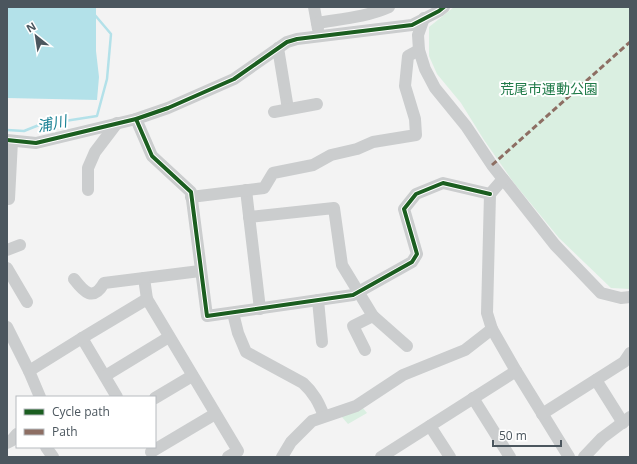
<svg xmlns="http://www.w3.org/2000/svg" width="637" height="464" font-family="'Open Sans','Noto Sans JP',sans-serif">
  <rect width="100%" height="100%" fill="#f3f3f3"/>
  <g fill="#daefe1">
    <path d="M454,7H630V289L611,288L559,238L514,183L484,140L461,103L437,74L429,56V27Z"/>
    <path d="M362,407L367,413L348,424L341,416Z"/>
  </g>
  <path fill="#b3e1e9" d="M7,7H96V51L99,77L97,100L7,98Z"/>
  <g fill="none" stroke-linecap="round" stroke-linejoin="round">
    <path stroke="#b3e1e9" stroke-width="2.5" d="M7,130L24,131L39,125L97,116L107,79L111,34L94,14"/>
    <g stroke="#cbcdce" stroke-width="12">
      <path d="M314,7L318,29"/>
      <path d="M424,18L418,35L419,50L425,69L435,88L466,126L492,165L555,245L601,293L621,298L630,297"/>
      <path d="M317,23C340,19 367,17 389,7"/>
      <path d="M278,48L288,109"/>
      <path d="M274,112L317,104"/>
      <path d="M136,119L152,156L191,192L207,316L353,295L412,262L417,254L404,209L416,194L443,183L490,194"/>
      <path d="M7,140L36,143L136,119L168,108L234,79L287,42L297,39L412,25L439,11L444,7"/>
      <path d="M503,179L490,194L487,313L492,329L516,371L569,457"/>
      <path d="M88,190V168L95,152L117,123"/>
      <path d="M246,190L260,309"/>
      <path d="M191,197L264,188L273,173L313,165L331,155L357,149L373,142L416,135L415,119L405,86L408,56L419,50"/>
      <path d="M7,199H9L12,141"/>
      <path d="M249,217L334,208L342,265L373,316L407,346"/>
      <path d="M7,250L20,245"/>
      <path d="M7,268L27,302"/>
      <path d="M200,271L144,278L147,299L238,451L228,457"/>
      <path d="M74,279C84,292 93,302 104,283L144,278"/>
      <path d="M318,300L322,342"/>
      <path d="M233,313L238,333L246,352L303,383C314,393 319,403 324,416"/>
      <path d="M7,327L29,371L40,397"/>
      <path d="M82,338L117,397"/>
      <path d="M365,350L353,326L373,316"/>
      <path d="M29,371L82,338L147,299"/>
      <path d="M105,376L169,337"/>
      <path d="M596,380L623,423"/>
      <path d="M155,398L192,376"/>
      <path d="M473,398L510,457"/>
      <path d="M542,414L624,362L630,353"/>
      <path d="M430,426L450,457"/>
      <path d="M7,443L11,441L17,434"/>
      <path d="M46,447L53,457"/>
      <path d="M151,452L215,414"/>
      <path d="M282,457L291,442L312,421L356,406L403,375L465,350L492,329"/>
      <path d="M381,457L516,371"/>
      <path d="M584,457L602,438L630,417"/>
    </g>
    <path stroke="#8d6e63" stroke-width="3" stroke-dasharray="6 3" stroke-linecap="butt" d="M492,165L630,42"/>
    <defs>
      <g id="cycleway">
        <path d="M136,119L152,156L191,192L207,316L353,295L412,262L417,254L404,209L416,194L443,183L490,194"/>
        <path d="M7,140L36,143L136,119L168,108L234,79L287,42L297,39L412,25L439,11L444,7"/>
      </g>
    </defs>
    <use href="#cycleway" stroke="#fff" stroke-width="6"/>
    <use href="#cycleway" stroke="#1b5e20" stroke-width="4"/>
  </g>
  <g text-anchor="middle" stroke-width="4" stroke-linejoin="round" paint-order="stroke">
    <g font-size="14" fill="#207b49" stroke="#fff">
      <text x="549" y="94">荒尾市運動公園</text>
    </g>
    <g font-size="15" font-style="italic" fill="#198194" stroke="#fff">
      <text transform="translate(52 124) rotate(-12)" y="5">浦川</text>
    </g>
  </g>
  <rect width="637" height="464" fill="none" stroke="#4b565e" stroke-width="16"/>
  <rect x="16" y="396" width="140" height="52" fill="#ffffff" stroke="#b7bbbf"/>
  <rect x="24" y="409" width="20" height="6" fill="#1b5e20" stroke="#b7bbbf"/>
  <text x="52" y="416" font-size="12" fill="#4b565e">Cycle path</text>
  <rect x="24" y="429" width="20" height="6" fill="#8d6e63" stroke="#b7bbbf"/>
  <text x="52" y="436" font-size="12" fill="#4b565e">Path</text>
  <g transform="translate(36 36) rotate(330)" stroke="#ffffff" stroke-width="3" paint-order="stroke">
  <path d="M0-3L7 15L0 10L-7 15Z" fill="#4b565e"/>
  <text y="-6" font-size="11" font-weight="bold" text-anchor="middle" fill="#4b565e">N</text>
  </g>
  <path d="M493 440v6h68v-6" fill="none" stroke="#4b565e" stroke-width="2"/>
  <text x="499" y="440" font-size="12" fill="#4b565e" stroke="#ffffff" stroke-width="3" paint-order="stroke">50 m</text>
</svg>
